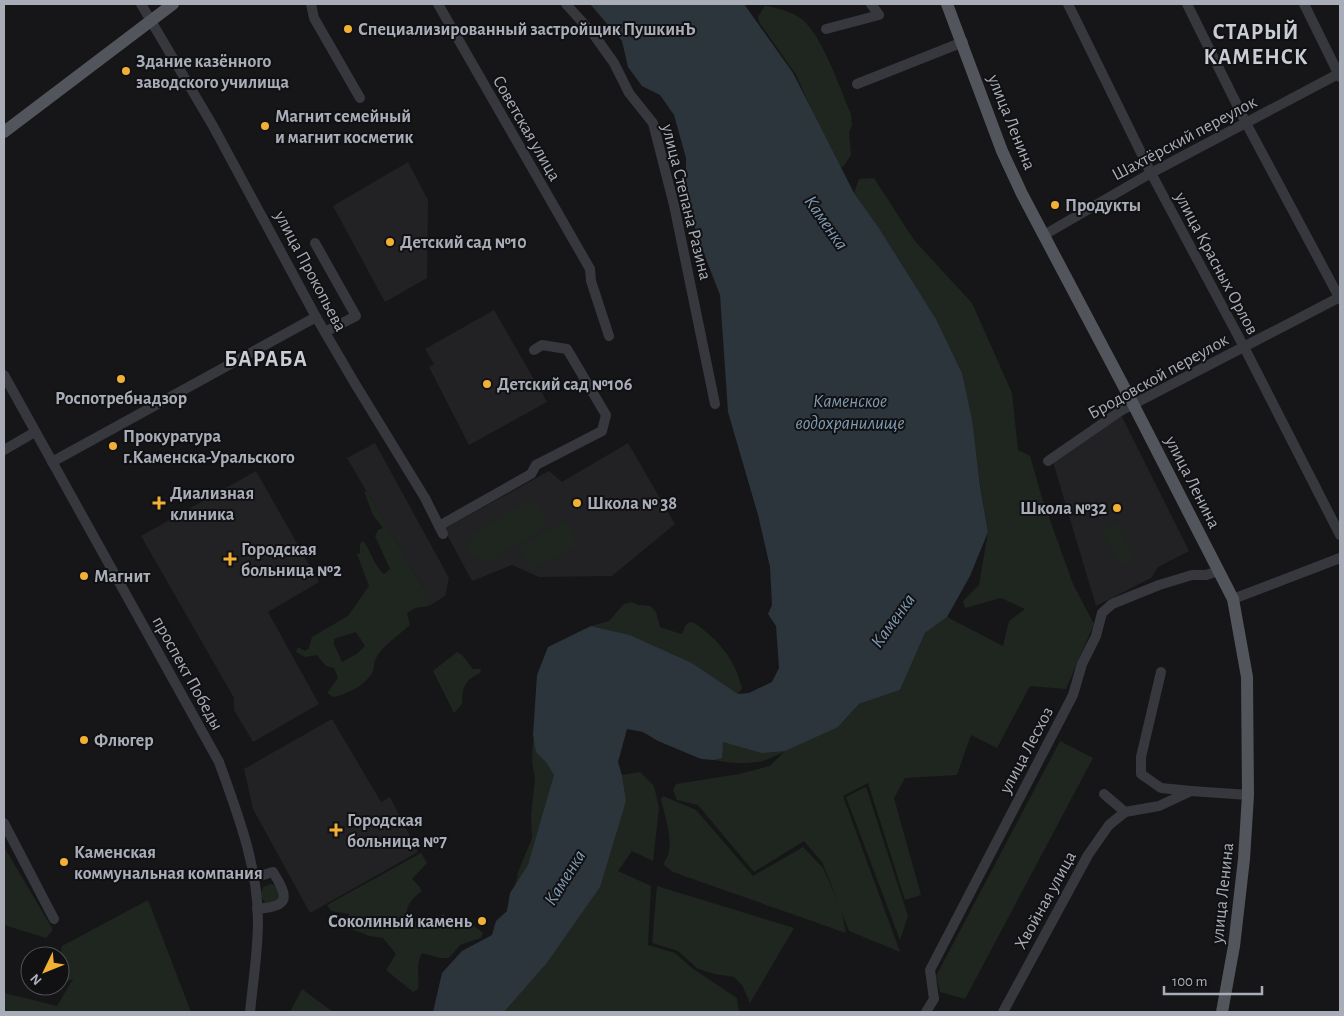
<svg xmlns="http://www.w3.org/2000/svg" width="1344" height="1016" font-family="'Alegreya Sans',sans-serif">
  <rect width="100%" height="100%" fill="#161618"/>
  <g fill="#222225">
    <path d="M408,162L428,200L427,278L385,302L333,206Z"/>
    <path d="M494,310L547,402L469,445L429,367L434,364L425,349Z"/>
    <path d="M1121,415L1189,551L1158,567L1151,578L1096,606L1053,462Z"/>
    <path d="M375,443L449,578L445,596L429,606L424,589L347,458Z"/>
    <path d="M628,443L675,524L612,576L539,577L512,565L472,581L444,529L549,471L562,482Z"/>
    <path d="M256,471L319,582L268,612L319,704L253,742L234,710V698L141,536Z"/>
    <path d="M332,719L381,802L390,797L418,852L310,913L253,809L244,769Z"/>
  </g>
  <g fill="#1e261f" fill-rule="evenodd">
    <path d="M765,6C778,8 794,12 804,21C824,40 840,89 851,114L852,125L849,133L851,155L843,167L836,165L796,75L759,22L758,16Z"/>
    <path d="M874,178L914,240L972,303L1012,393L1018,450L1030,456L1042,498L1073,584L1094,624L1066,689L1030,686L997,748L971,735L957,775L905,778L894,798L921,895L905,900L868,783L843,796L900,952L849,931L842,913L846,933L673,872L663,864C677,847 665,819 661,799L663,796L696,810L753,876L803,847L823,868L839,904L822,862L804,841L754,872L698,805L677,800L673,790L676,784L739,774L770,766L784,752C776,755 767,761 758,762C716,768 678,749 640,731L655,722L838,727L859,704L900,690L925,633L947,617L1003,646L1009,621L1025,609L1001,598L965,608L963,601L979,585L988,532L962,373L936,319L879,228L854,193L859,179Z"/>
    <path d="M364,491L367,492L424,589L429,606L415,608L407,613L410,625C399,635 383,645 376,658C373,662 375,669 372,673C364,686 348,694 333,697L327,693L338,678L334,668L326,666L317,655L305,657L296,652L298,647L305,651L309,648L312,637L348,616L369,586L357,554L360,553V544L363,541C372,552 373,565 384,574L390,569L375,536L378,530L383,528L373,515ZM356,632L365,646L358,653L342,662L334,644V639Z"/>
    <path d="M524,503C537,503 542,508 546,519L540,531L489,561C472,561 463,547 473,533Z"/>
    <path d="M562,522L566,523L577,545L531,571L518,548Z"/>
    <path d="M1117,522L1134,559L1119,566L1102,529Z"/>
    <path d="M631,602L639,605L650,606L656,612L660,627L681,634L684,630L685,626L688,623L693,622C717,638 736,660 742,689L738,694L692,663L630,635L591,626L609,621L624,604Z"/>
    <path d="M457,652L462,655L473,669H481L480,673C465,680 462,687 462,704L454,713L433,671Z"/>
    <path d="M533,740L537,742L558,765L533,859L514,892L518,872L532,838L531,815L535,779L532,761Z"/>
    <path d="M1060,741L1093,758L965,999L940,992L936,976Z"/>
    <path d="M640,772L654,786L659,808L653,861L632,851L618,871L651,886L648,945L675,953L692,968L737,998L739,1012H504L546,964L626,802L622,775Z"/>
    <path d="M866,787L908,916L900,940L846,797Z"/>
    <path d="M4,847L52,928V931L46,938L4,925Z"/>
    <path d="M421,853L427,863L412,879L419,886L422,891C412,899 407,903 406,916L427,929L435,919L444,914L447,921L455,930L473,925L483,933L481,938L460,945L449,958H440L422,953C415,965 420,975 418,989L413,992L386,970L396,954L383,938L369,936L347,927L349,914L331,911L327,905Z"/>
    <path d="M271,884L279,887L280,899L269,904L265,903L260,895L263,887Z"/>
    <path d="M657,886L794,928L750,1003L742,985L734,977L715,974L698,969L678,951L652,943Z"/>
    <path d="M148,900L191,1012H4V993L57,1006L73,979L60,984V957L62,946Z"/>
    <path d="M302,989L333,1012H290Z"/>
  </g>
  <path fill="#2c353c" d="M590,4H744L793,73L854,193L879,228L936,319L962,373L972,420L980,486L988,532L970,576L947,617L925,633L900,690L859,704L838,727L785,751L762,753L723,742L722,758L713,760L701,759L658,741L643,732L627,729L618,762L622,775L626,801L600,887L546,964L504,1012H433L442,973L462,951L492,935L496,921L507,911L510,893L528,865L554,775L546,762L536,752L533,735L537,675L548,647L591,626L630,635L692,663L738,694L749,693L772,682L779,668L776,626L768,614L772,605L770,567L758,515L728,412L720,295L696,233L686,180V158L674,115L660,95L642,86L628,67L622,41Z"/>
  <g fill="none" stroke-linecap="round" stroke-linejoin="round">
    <g stroke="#37383d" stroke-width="10">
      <path d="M141,4L213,126L316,317L354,382L425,498L443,534"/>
      <path d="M311,4L314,18L360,98"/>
      <path d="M438,4L590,269L591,281L609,336"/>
      <path d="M566,4L594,35L614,63L629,93L653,123L674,205L715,404"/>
      <path d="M1068,4L1151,173L1244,347L1340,535"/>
      <path d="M1187,4L1246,123L1340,299"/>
      <path d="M1304,4L1340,77"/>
      <path d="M826,29L879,15L871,4"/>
      <path d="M857,84L963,42"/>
      <path d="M1044,235L1151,173L1340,73"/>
      <path d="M315,243L356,316L325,332"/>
      <path d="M4,375L219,762C237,812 258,866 258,921C258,951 253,982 250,1012"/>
      <path d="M4,450L35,432"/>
      <path d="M1048,461L1122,410L1340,297"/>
      <path d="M52,462L316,317"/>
      <path d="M439,526L531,474L536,465L602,431L606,415L567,349L542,345L534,350"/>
      <path d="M1233,599L1340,558"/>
      <path d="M1161,672L1141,757V774L1161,788L1191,791"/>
      <path d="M1104,794L1125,812L1159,806L1191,791L1248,795"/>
      <path d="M4,823L54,919"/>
      <path d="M253,878L273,872C289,898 290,906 257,909"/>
      <path d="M926,1012L934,999L930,970L1073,695L1082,664L1096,636L1102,613L1112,604L1159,585L1192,575H1206L1219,571"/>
      <path d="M1003,1012L1088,855L1109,825L1125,812"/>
    </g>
    <g stroke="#53555c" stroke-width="12">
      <path d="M947,4L1002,151L1022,194L1133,404L1233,599L1247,677L1248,795L1244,859L1234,946L1222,1012"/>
      <path d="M4,132L173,4"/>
    </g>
  </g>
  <g fill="#f2b134" stroke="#111113" stroke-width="2">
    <circle cx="348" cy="29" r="5"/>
    <circle cx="126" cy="71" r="5"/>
    <circle cx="265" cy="126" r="5"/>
    <circle cx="1055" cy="205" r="5"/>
    <circle cx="390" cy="242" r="5"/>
    <circle cx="121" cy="379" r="5"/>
    <circle cx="487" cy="384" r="5"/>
    <circle cx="113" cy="446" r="5"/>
    <path d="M156.5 495.5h5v5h5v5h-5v5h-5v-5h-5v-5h5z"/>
    <circle cx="577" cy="503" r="5"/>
    <circle cx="1117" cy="508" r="5"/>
    <path d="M227.5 551.5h5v5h5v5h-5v5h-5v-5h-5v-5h5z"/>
    <circle cx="84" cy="576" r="5"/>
    <circle cx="84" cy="740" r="5"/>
    <path d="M333.5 822.5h5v5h5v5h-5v5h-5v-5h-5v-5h5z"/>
    <circle cx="64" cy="862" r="5"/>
    <circle cx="482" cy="921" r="5"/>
  </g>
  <g text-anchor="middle" stroke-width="4" stroke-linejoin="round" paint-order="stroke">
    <g font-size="18" font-weight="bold" fill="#a8adb8" stroke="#111113" text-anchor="start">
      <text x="358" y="35">Специализированный застройщик ПушкинЪ</text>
      <text x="136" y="67">Здание казённого<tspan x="136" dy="21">заводского училища</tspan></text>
      <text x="275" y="122">Магнит семейный<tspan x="275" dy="21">и магнит косметик</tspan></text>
      <text x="1065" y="211">Продукты</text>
      <text x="400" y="248">Детский сад №10</text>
      <text x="497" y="390">Детский сад №106</text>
      <text x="121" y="404" text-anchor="middle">Роспотребнадзор</text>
      <text x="123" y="442">Прокуратура<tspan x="123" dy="21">г.Каменска-Уральского</tspan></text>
      <text x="170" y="499">Диализная<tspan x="170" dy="21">клиника</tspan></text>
      <text x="587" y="509">Школа № 38</text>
      <text x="1107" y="514" text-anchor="end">Школа №32</text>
      <text x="241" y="555">Городская<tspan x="241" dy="21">больница №2</tspan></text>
      <text x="94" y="582">Магнит</text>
      <text x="94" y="746">Флюгер</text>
      <text x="347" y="826">Городская<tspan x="347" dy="21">больница №7</tspan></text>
      <text x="74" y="858">Каменская<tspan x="74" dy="21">коммунальная компания</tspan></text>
      <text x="472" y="927" text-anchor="end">Соколиный камень</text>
    </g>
    <g font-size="18" fill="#a8adb8" stroke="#111113">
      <text transform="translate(1012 122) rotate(68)" y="6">улица Ленина</text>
      <text transform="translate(527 128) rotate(60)" y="6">Советская улица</text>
      <text transform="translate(1184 138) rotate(-28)" y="6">Шахтёрский переулок</text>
      <text transform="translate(687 202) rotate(76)" y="6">улица Степана Разина</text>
      <text transform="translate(1217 263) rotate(62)" y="6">улица Красных Орлов</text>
      <text transform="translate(311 271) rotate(62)" y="6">улица Прокопьева</text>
      <text transform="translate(1158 376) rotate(-29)" y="6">Бродовской переулок</text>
      <text transform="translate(1193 482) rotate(63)" y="6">улица Ленина</text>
      <text transform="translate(188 673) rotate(61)" y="6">проспект Победы</text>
      <text transform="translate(1026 750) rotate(-62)" y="6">улица Лесхоз</text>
      <text transform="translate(1222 893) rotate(-84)" y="6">улица Ленина</text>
      <text transform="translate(1045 900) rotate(-61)" y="6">Хвойная улица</text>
    </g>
    <g font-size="19" font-style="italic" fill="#7f9bb3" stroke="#111113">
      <text transform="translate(827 222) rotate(55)" y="7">Каменка</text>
      <text x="850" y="407">Каменское<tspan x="850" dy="22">водохранилище</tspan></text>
      <text transform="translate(892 620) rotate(-54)" y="7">Каменка</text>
      <text transform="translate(564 877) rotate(-58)" y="7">Каменка</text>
    </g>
    <g font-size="22" font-weight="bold" letter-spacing="1" fill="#c9ccd4" stroke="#111113">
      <text x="1256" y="39">СТАРЫЙ<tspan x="1256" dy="25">КАМЕНСК</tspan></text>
      <text x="266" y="366">БАРАБА</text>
    </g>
  </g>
  <rect width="1344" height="1016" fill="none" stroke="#a8adb8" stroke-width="10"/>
  <g transform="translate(45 971) rotate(227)"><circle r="24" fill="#111113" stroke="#4d4f55"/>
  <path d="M0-4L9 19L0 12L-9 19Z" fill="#f2b134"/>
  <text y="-8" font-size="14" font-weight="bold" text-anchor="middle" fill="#a8adb8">N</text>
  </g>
  <path d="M1164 986v8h98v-8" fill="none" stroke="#a8adb8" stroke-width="2.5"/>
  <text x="1172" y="986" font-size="15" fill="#a8adb8" stroke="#111113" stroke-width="4" paint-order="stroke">100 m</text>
</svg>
